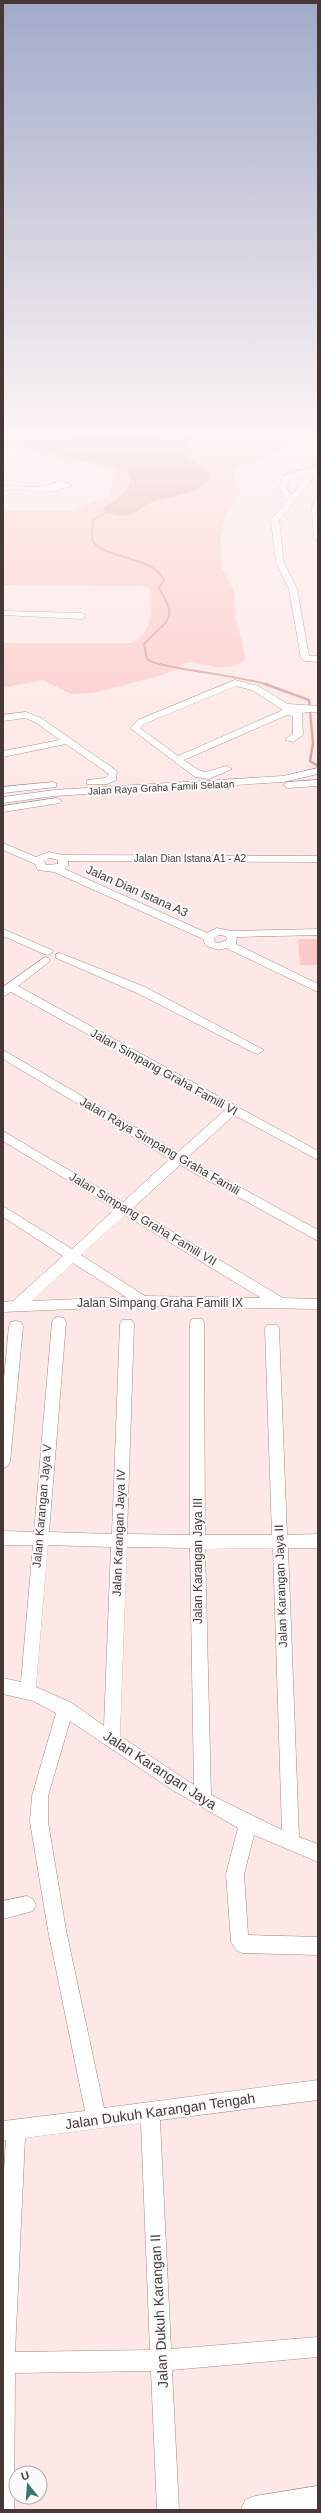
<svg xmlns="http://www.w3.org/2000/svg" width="321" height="2513" font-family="Helvetica,sans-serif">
  <rect width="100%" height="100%" fill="#fde8e7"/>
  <g fill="#fbc9c7">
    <path d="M3,435H297L286,448L233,469L238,491L235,501L226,513L220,541L222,568L234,591L236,620L246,658L239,664L228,667H216L190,662L182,664L166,674L94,693L71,694L43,680L3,688V643H133C152,632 153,608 150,589L145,586L3,585V511H69L110,495L115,472L103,466L69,462L3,443Z"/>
    <path d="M298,939H318V965H300Z"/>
  </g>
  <path fill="#d69c9a" d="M3,435L117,436L137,439L165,435H186L194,439L184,448L185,456L210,472L212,477C197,496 171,495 150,503C142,506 137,514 128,515C121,517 106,515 102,509C112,502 142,486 125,472L111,466L72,459L3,440Z"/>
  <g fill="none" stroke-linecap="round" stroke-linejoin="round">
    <path stroke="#d69c9a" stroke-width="2" d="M110,510L93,520C93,526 90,536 93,541C102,559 153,555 164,580L159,588C180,621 166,620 144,644L147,659C156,668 245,676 268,685"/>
    <path stroke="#d69c9a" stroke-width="2.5" d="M265,684L309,700L313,743L310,761L318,766"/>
    <defs>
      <g id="minor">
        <path d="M318,465V472L279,520L284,563L297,589L309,656H318V662L305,661L301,658L289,589L276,563L271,520L287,501L279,489L283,476ZM309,473L291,496L287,489L289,479Z"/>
        <path d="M60,481L73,485L56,491L3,490V486L42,487Z"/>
        <path d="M315,499H318V541L314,539L312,509Z"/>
        <path d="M3,611L82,613L86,616L82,619L3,615Z"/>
        <path d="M235,680L258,686L288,704L318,706V712H306L302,714L303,735L293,742L285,740L293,734V716L287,715L184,760C207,777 202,772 227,766L232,769L209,779L195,777L130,728L138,720ZM236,686L252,690L283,710L178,756L140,728L144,724Z"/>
        <path d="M26,712L41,718L117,771L116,780L107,784H87V780L105,778L109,774L66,744L3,757V751L60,740L35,722L25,718L3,721V715Z"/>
        <path d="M318,768V774L283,782L54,796L3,803V797L54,790L283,776Z"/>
        <path d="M318,780V786L288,788L283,785L288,782Z"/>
        <path d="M53,782L56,783V787L3,793V787Z"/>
        <path d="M57,798L62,801L60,803L3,812V806Z"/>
        <path d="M3,843L36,857L49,852L63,855L318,856V862H316L68,861V866L65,869L207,933L217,928L230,931L318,929V935L237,937L236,944L318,984V992L226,948L219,950L206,946L203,939L54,872L38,870L35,864L3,850ZM50,858L58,860V864L46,865L44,861ZM219,935L226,936L227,940L219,943L215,942L214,938Z"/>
        <path d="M3,929L52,950L53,952L48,955L44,954L3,936Z"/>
        <path d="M60,953L145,987L264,1050L258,1054L254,1053L137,993L56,958V954Z"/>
        <path d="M45,957L49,958V962L18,986L318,1151V1160L234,1115L187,1158L318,1230V1241L180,1165L133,1208L283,1298L318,1299V1309L143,1306L3,1312V1302L13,1301L63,1256L3,1217V1206L72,1249L115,1209L3,1141V1131L123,1202L170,1159L3,1059V1050L178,1152L225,1110L11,992L3,997V987ZM125,1215L261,1298L145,1296L81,1255ZM73,1263L126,1297L32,1301Z"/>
        <path d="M59,1317L64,1318L66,1322L49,1532L112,1534L120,1324L122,1320H132L134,1324L127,1534L190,1535V1323L192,1319H202L204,1323L205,1535H272L265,1329L267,1325H277L279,1329L287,1535L318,1534V1548H288L299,1837L318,1844V1862L254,1835L244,1874L248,1935L318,1937V1955L242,1953L236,1950L231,1942L226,1874L238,1828L174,1791L70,1721L48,1796V1822L66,1930L104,2108L318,2080V2100L160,2120L171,2349L318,2337V2357L172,2370L179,2510H157L151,2371L15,2373L14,2510H3V2186L6,2140L3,2141V2121L85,2111L48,1930L30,1822L32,1796L56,1713L33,1701L3,1694V1678L21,1682L33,1545H3V1531L34,1532L52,1322L54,1318ZM48,1545L111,1547L104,1726L72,1703L36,1687ZM127,1547L190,1548L194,1785L120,1736ZM273,1548L282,1830L211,1795L205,1549ZM141,2123L150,2350L15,2352L25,2138Z"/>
        <path d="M16,1321L21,1322L23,1326L10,1462L8,1466L3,1468V1389L9,1326L11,1322Z"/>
        <path d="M27,1896L33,1899L36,1905L33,1911L3,1919V1901Z"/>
      </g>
      <path id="major" d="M318,2486V2510H241L245,2500L255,2496Z"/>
    </defs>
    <use href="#minor" stroke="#a78786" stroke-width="1"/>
    <use href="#major" stroke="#a78786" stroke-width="1"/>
    <use href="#minor" fill="#fff" fill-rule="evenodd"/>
    <use href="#major" fill="#fff" fill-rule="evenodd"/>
  </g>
  <linearGradient id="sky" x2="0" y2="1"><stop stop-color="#a1aac9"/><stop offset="0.55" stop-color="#fef5f4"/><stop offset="1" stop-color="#fef5f4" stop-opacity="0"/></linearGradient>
  <rect width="321" height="787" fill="url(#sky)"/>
  <g text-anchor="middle" stroke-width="4" stroke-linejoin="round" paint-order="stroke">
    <g font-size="10" fill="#453837" stroke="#fbfbfb">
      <text transform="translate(161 787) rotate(-3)" y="4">Jalan Raya Graha Famili Selatan</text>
      <text x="190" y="862">Jalan Dian Istana A1 - A2</text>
    </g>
    <g font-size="12" fill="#453837" stroke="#fbfbfb">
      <text transform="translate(137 891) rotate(24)" y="4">Jalan Dian Istana A3</text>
      <text transform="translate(164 1072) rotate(29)" y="4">Jalan Simpang Graha Famili VI</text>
      <text transform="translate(160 1146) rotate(30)" y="4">Jalan Raya Simpang Graha Famili</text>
      <text transform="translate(143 1219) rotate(31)" y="4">Jalan Simpang Graha Famili VII</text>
      <text x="160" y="1307">Jalan Simpang Graha Famili IX</text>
      <text transform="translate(42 1506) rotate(-85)" y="4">Jalan Karangan Jaya V</text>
      <text transform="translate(119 1533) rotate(-88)" y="4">Jalan Karangan Jaya IV</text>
      <text transform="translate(198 1561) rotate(-90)" y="4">Jalan Karangan Jaya III</text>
      <text transform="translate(281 1586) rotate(-92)" y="4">Jalan Karangan Jaya II</text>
    </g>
    <g font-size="14" fill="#453837" stroke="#fbfbfb">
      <text transform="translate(160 1770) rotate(33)" y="5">Jalan Karangan Jaya</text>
      <text transform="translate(160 2111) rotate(-8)" y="5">Jalan Dukuh Karangan Tengah</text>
      <text transform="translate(159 2311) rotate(-93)" y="5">Jalan Dukuh Karangan II</text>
    </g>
  </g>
  <rect width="321" height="2513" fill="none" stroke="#453837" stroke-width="8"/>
  <g transform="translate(28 2485) rotate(343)"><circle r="19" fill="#fbfbfb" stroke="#b2adad"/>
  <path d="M0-3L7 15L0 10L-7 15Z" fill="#33786e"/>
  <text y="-6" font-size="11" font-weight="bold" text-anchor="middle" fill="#453837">U</text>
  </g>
</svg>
